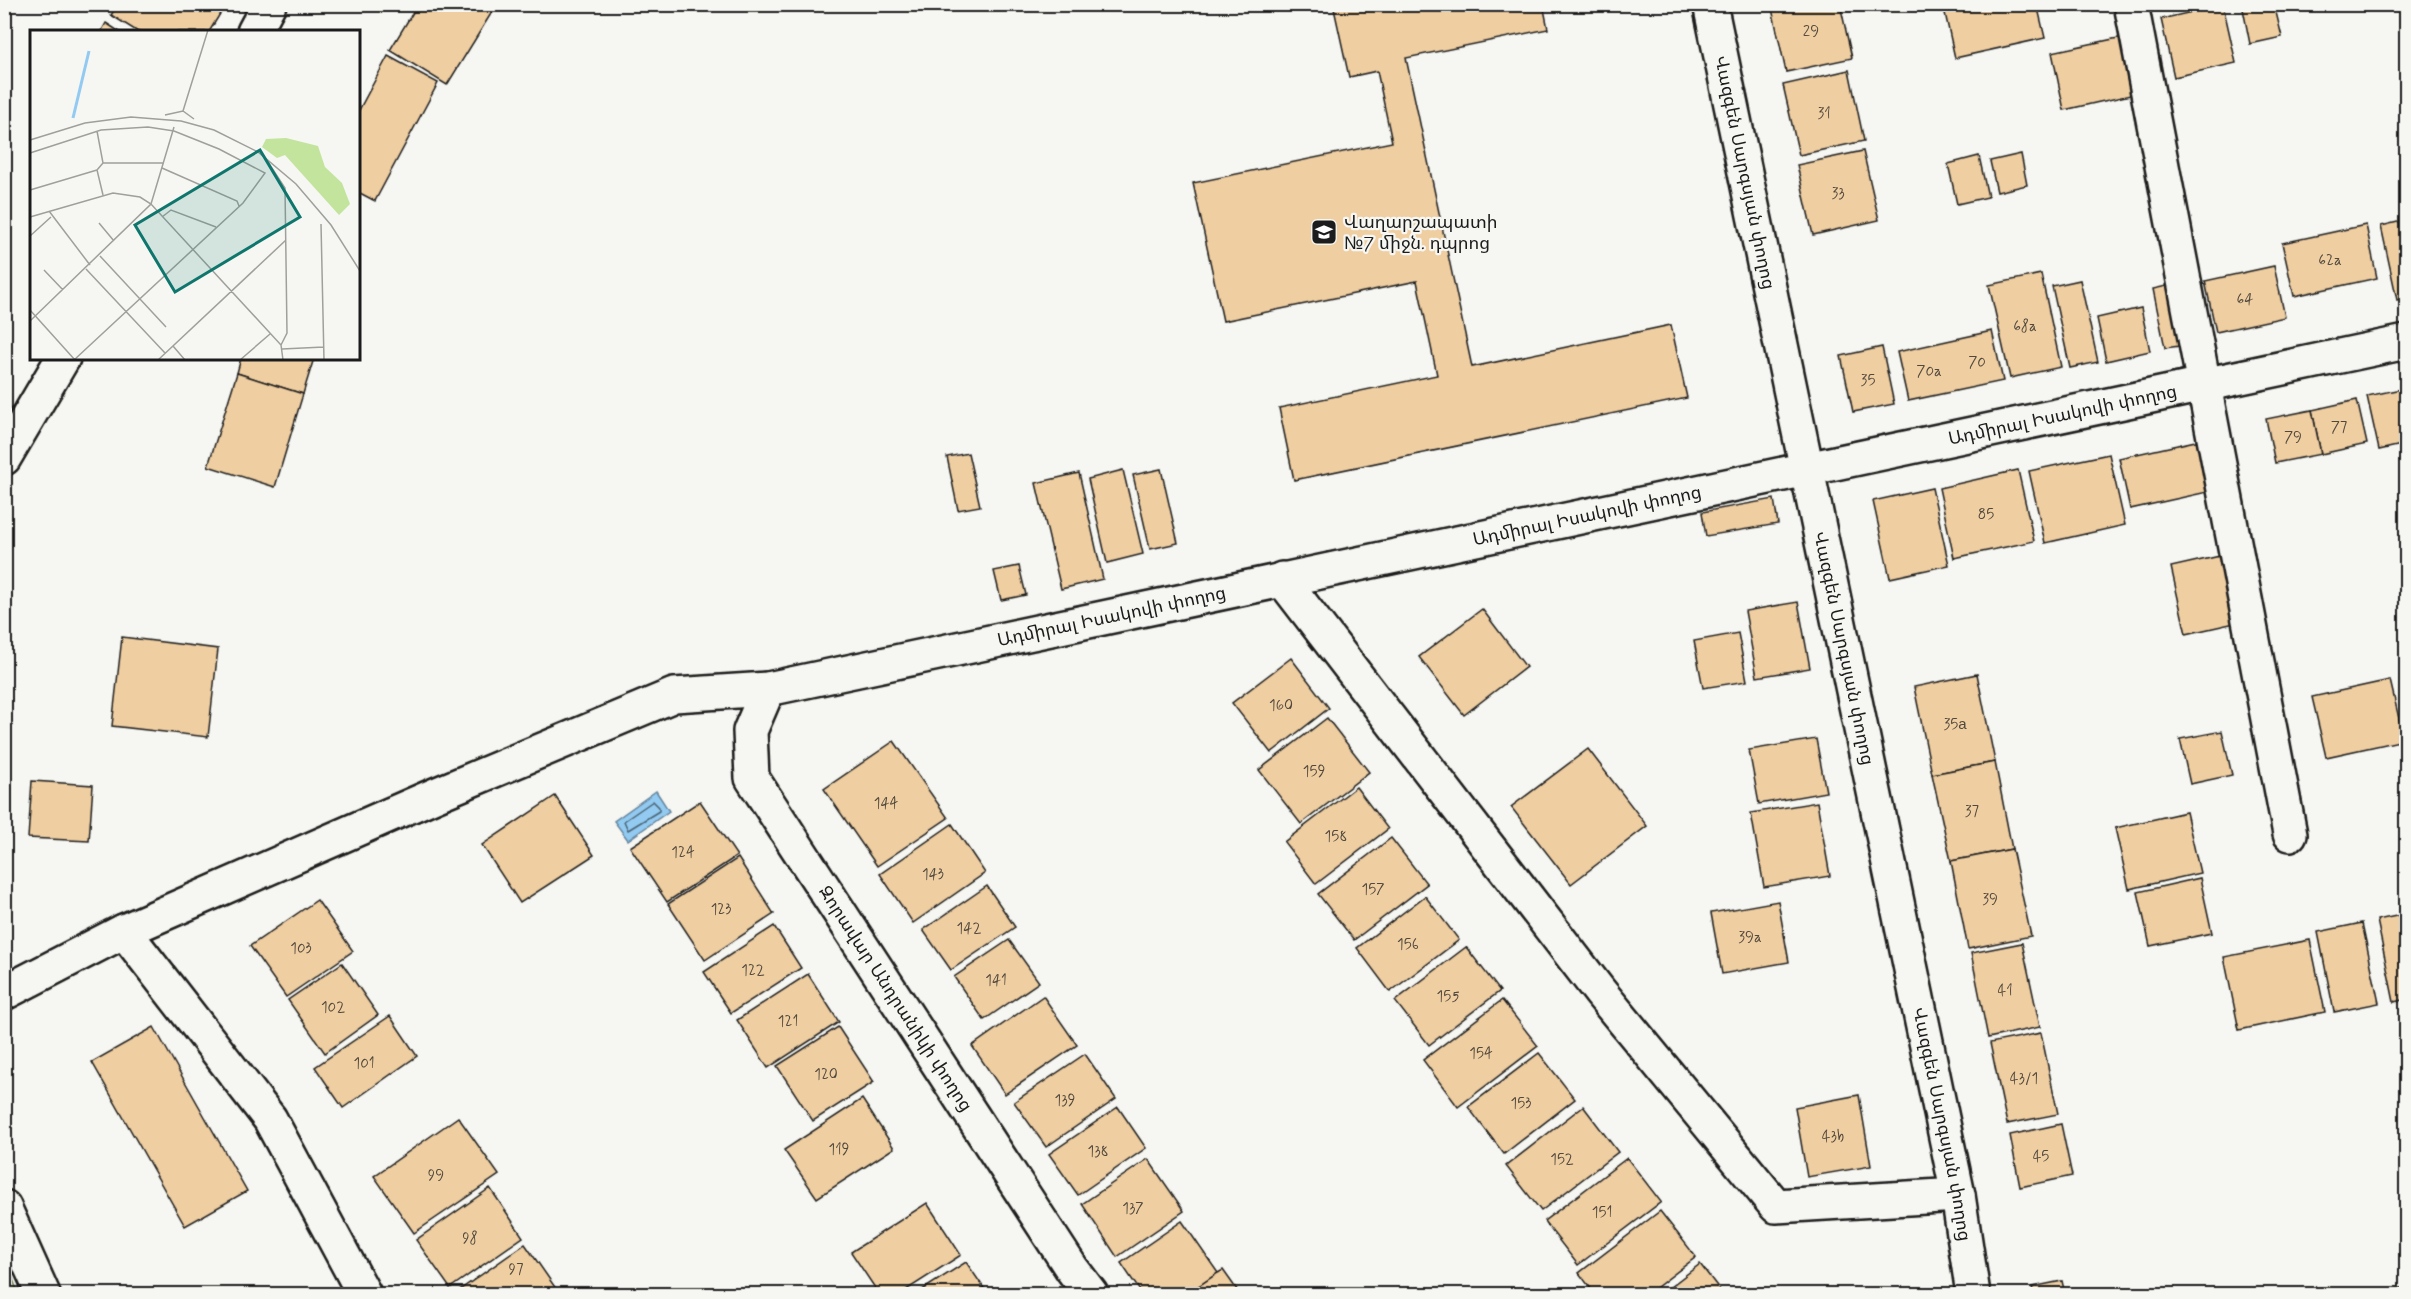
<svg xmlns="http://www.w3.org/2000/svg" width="2411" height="1299" font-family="Mynerve,'Noto Sans Armenian',sans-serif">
  <rect width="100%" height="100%" fill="#f6f6f2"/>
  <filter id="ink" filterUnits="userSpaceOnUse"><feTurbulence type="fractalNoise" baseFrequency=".0167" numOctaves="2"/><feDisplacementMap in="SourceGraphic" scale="12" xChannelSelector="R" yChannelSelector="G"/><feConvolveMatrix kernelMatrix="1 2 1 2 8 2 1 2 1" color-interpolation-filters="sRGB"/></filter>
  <g filter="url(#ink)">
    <path fill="#c3e49d" stroke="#70805c" stroke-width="1.5" d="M5,1261L19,1294H5Z"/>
    <path fill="#92caf1" stroke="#63849c" stroke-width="1.5" d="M656,791L669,811L628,840L614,821Z"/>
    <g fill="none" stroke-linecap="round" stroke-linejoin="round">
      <path stroke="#4b6271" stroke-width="1.5" d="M653,801L659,807V811L628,830L624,821Z"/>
    </g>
    <g fill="#efcea1" stroke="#1c1c1c" stroke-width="1.5">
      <path d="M118,4H226L209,32H138L111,15Z"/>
      <path d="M418,4H497L447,85L390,50Z"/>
      <path d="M1333,4H1543L1548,29L1406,58L1472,367L1671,325L1687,398L1294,480L1279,408L1437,375L1417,281L1223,321L1193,183L1392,142L1377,71L1349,77Z"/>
      <path d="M1771,4H1840L1852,58L1786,72Z"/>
      <path d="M1943,4H2037L2045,38L1955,58Z"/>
      <path d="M2242,4H2274L2282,37L2250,44Z"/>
      <path d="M2223,5L2236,63L2174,77L2161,19Z"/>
      <path d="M106,23L120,32H101Z"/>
      <path d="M2123,37L2135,94L2064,110L2052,52Z"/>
      <path d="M388,56L438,83L375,201L358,192V112Z"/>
      <path d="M1849,70L1864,141L1799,155L1783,85Z"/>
      <path d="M1863,151L1879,220L1813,235L1797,165Z"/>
      <path d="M2021,154L2027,185L1997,192L1990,161Z"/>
      <path d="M1979,156L1988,197L1957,204L1948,164Z"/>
      <path d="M2406,220V298L2397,300L2381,226Z"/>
      <path d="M2366,225L2377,278L2294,296L2282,243Z"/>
      <path d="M2274,266L2285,317L2216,332L2205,281Z"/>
      <path d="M2041,274L2061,367L2010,378L1989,285Z"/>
      <path d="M2080,280L2098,362L2070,368L2052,286Z"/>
      <path d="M2176,284L2187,345L2165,348L2153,289Z"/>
      <path d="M2141,308L2150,351L2106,361L2097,318Z"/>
      <path d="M1992,331L2003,381L1908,401L1897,352Z"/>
      <path d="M1882,347L1894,404L1853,412L1841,356Z"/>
      <path d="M241,358H314L303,394L237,373Z"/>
      <path d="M237,373L303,394L275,487L208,466Z"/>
      <path d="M2406,388V444L2379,450L2367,396Z"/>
      <path d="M2357,400L2367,444L2321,454L2312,410Z"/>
      <path d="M2312,410L2321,454L2275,463L2266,419Z"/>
      <path d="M2200,440L2212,491L2130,509L2119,458Z"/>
      <path d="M968,453L980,506L958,510L947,457Z"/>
      <path d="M2109,454L2125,525L2045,543L2029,471Z"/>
      <path d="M1161,469L1178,543L1150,549L1133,475Z"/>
      <path d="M1123,470L1143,554L1107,563L1088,479Z"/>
      <path d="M2018,470L2034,541L1954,558L1939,488Z"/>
      <path d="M1079,473L1103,579L1061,589L1036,483Z"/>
      <path d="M1932,488L1949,565L1890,578L1873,501Z"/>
      <path d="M1774,499L1778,524L1706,536L1702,512Z"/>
      <path d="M2220,556L2235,623L2186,634L2171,567Z"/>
      <path d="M1019,566L1026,595L1001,600L994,571Z"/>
      <path d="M1798,602L1810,668L1757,677L1745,611Z"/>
      <path d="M1482,609L1526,667L1464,715L1419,657Z"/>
      <path d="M1738,633L1747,681L1703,688L1694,641Z"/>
      <path d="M122,637L218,649L208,737L112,726Z"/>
      <path d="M1291,658L1329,708L1271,753L1232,703Z"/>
      <path d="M1977,674L1995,762L1932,774L1914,687Z"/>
      <path d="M2390,680L2404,740L2326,757L2312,697Z"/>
      <path d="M1327,718L1369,772L1301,824L1259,770Z"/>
      <path d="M2222,731L2232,775L2190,784L2180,739Z"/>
      <path d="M1816,739L1826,792L1759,804L1749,750Z"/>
      <path d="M894,741L948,818L877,866L824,789Z"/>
      <path d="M1588,749L1647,826L1571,884L1511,807Z"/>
      <path d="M1995,762L2012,849L1951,861L1932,774Z"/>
      <path d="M2406,765V800L2399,767Z"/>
      <path d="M32,781L93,785L89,841L28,838Z"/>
      <path d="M1356,787L1388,829L1316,884L1284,842Z"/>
      <path d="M555,796L594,855L520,903L482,845Z"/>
      <path d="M700,801L737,856L667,902L630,847Z"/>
      <path d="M1817,802L1830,876L1764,887L1751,813Z"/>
      <path d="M2186,812L2200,873L2129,889L2115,828Z"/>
      <path d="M952,824L985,873L913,923L880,874Z"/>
      <path d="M1391,838L1427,884L1354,940L1318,894Z"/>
      <path d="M2012,849L2031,936L1968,949L1951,861Z"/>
      <path d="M738,858L774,914L705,960L668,904Z"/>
      <path d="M2200,878L2212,933L2150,946L2138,892Z"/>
      <path d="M987,886L1015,927L951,970L923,930Z"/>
      <path d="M1425,896L1459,940L1390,992L1357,948Z"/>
      <path d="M317,900L353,951L286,997L250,946Z"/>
      <path d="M1778,901L1789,962L1722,974L1711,913Z"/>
      <path d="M2406,914V999L2394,1002L2377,920Z"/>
      <path d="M2362,923L2379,1003L2334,1012L2318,932Z"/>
      <path d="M774,926L801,968L731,1013L704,972Z"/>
      <path d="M1009,940L1039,982L984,1020L954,977Z"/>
      <path d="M2310,940L2325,1012L2239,1030L2224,957Z"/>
      <path d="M2022,943L2040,1027L1988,1038L1971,953Z"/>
      <path d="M1466,947L1500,991L1429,1045L1395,1001Z"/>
      <path d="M342,963L378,1015L325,1053L288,1000Z"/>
      <path d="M808,974L839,1022L768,1068L737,1020Z"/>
      <path d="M1043,996L1077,1045L1005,1094L972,1046Z"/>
      <path d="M1502,1000L1538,1046L1458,1107L1423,1060Z"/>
      <path d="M390,1016L417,1056L343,1108L315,1067Z"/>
      <path d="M154,1027L247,1191L185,1226L92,1062Z"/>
      <path d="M838,1027L874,1082L813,1121L777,1066Z"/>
      <path d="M2041,1033L2058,1114L2007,1124L1990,1043Z"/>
      <path d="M1539,1053L1575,1099L1504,1154L1468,1107Z"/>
      <path d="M1085,1054L1116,1099L1046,1147L1014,1102Z"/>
      <path d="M1859,1095L1871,1166L1807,1177L1795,1107Z"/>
      <path d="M862,1099L894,1148L817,1198L784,1150Z"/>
      <path d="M1583,1106L1618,1152L1541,1211L1506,1166Z"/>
      <path d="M1118,1107L1146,1148L1078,1195L1049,1154Z"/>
      <path d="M458,1117L499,1175L414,1233L374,1176Z"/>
      <path d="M2061,1124L2072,1176L2020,1187L2010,1135Z"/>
      <path d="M1627,1158L1661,1202L1578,1265L1544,1221Z"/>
      <path d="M1148,1159L1184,1211L1117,1257L1082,1204Z"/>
      <path d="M490,1188L523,1237L450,1288L416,1240Z"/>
      <path d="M927,1203L961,1255L900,1294H879L851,1252Z"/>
      <path d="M1660,1211L1696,1257L1648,1294H1595L1579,1273Z"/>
      <path d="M1182,1221L1218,1273L1187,1294H1142L1121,1263Z"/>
      <path d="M525,1244L559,1293L454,1294Z"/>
      <path d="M966,1262L988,1294H916Z"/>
      <path d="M1700,1264L1723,1294H1661Z"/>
      <path d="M1223,1270L1240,1294H1187L1218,1273Z"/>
      <path d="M2062,1281L2065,1294H2034L2032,1287Z"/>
      <path d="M2406,1287V1294H2389L2388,1291Z"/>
    </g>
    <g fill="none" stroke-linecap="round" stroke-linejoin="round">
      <defs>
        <g id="minor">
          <path id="s1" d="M1710,4L1958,1195L1973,1294"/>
          <path d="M2131,4L2290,834"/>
          <path d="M254,32L269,4"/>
          <path d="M4,458L63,358"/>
          <path d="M1282,579L1600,992L1776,1206L1958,1195"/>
          <path id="s2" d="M768,689L750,731L752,778L1072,1269L1091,1294"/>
          <path d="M124,931L270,1119L364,1294"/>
          <path id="s3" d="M4,993L124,931L435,795L674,695L768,689L2406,342"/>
        </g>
        <path id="highway" d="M4,1207L43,1294"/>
      </defs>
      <use href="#minor" stroke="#1c1c1c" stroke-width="38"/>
      <use href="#highway" stroke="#1c1c1c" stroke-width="38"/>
      <use href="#minor" stroke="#f6f6f2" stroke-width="33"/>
      <use href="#highway" stroke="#f6f6f2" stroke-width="33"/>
    </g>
  </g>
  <defs>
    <symbol id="school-square" viewBox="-11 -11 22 22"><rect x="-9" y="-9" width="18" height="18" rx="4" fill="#1c1c1c" stroke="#f6f6f2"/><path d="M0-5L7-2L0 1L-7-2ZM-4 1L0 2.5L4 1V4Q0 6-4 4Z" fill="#fff"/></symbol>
  </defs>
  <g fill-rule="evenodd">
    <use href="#school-square" x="1309" y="217" width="30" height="30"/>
  </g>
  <g text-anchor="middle" stroke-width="4.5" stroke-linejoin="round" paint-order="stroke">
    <g font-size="15" fill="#51483d">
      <text x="1811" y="36">29</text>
      <text x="1824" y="118">31</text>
      <text x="1838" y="198">33</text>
      <text x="2330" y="265">62a</text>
      <text x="2245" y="304">64</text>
      <text x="2025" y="331">68a</text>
      <text x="1977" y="367">70</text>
      <text x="1929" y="376">70a</text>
      <text x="1868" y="385">35</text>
      <text x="2339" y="432">77</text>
      <text x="2293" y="442">79</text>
      <text x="1986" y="519">85</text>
      <text x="1281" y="710">160</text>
      <text x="1955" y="729">35а</text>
      <text x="1314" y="776">159</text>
      <text x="886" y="808">144</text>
      <text x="1972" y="816">37</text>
      <text x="1336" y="841">158</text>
      <text x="683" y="857">124</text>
      <text x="933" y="879">143</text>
      <text x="1373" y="894">157</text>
      <text x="1990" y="904">39</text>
      <text x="721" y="914">123</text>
      <text x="969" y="933">142</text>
      <text x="1750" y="942">39a</text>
      <text x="1408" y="949">156</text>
      <text x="301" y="953">103</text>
      <text x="753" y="975">122</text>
      <text x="996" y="985">141</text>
      <text x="2005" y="995">41</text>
      <text x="1448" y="1001">155</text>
      <text x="333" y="1012">102</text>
      <text x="788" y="1026">121</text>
      <text x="1481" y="1058">154</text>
      <text x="364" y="1068">101</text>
      <text x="826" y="1079">120</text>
      <text x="2024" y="1083">43/1</text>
      <text x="1065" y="1105">139</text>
      <text x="1521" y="1108">153</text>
      <text x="1833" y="1141">43b</text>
      <text x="839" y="1154">119</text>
      <text x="1098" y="1156">138</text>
      <text x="2041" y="1161">45</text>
      <text x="1562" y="1164">152</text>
      <text x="436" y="1180">99</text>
      <text x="1133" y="1213">137</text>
      <text x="1602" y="1217">151</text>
      <text x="470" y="1243">98</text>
      <text x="516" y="1274">97</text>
    </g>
    <g font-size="18" fill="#1c1c1c" stroke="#f6f6f2">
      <text dy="6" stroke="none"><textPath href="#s1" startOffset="172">Վազգեն Սարգսյան փողոց</textPath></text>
      <text dy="6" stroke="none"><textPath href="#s3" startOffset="2151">Ադմիրալ Իսակովի փողոց</textPath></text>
      <text dy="6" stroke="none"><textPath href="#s3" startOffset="1665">Ադմիրալ Իսակովի փողոց</textPath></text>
      <text dy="6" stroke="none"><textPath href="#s3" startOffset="1179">Ադմիրալ Իսակովի փողոց</textPath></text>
      <text dy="6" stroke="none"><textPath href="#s1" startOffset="658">Վազգեն Սարգսյան փողոց</textPath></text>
      <text dy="6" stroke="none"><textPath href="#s2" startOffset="356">Զորավար Անդրանիկի փողոց</textPath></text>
      <text dy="6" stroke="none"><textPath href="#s1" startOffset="1144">Վազգեն Սարգսյան փողոց</textPath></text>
    </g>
    <g font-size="18" fill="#1c1c1c" stroke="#f6f6f2" text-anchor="start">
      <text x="1344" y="228">Վաղարշապատի<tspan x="1344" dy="21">№7 միջն. դպրոց</tspan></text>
    </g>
  </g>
  <g transform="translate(30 30)">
    <rect width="330" height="330" fill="#f6f6f2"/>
    <path d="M256,108L288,116L295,137L312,153L320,174L309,185L255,125L247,128L232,117L236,109Z" fill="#c3e49d"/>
    <path fill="none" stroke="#92caf1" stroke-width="3" d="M43,88L59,21"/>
    <path fill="none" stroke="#9f9f9c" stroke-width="1.5" d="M153,81L178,0M135,85L153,81L164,89M67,101L73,133L67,140L73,165M0,110L55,93L101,87L151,91L184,100L228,122L266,154L301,195L330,241M0,123L71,100L118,97L144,101L189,119L235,143L213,173L44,330M238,132L255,158L257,303L251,315M73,133H134M132,138L207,171L209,176M0,160L67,140M19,181L60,235M0,187L83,163L110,167L121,174L251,315L253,330M132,187L141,180L186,197M69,193L84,211M291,194L294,330M0,206L21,187M70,226L136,297M56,239L135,323M14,240L33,260M0,280L45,330M0,291L121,174L144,97M143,316L155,330M252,319L294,317M128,330L256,210M210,330L240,304"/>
    <path fill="#0f766e" fill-opacity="0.15" stroke="#0f766e" stroke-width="3" d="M230,120L270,187L145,262L105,195Z"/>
    <rect width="330" height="330" fill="none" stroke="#1c1c1c" stroke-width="3"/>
  </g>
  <rect width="2411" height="1299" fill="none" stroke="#f6f6f2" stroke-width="24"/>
  <rect x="12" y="12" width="2387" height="1275" fill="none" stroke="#1c1c1c" stroke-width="2" filter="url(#ink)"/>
</svg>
